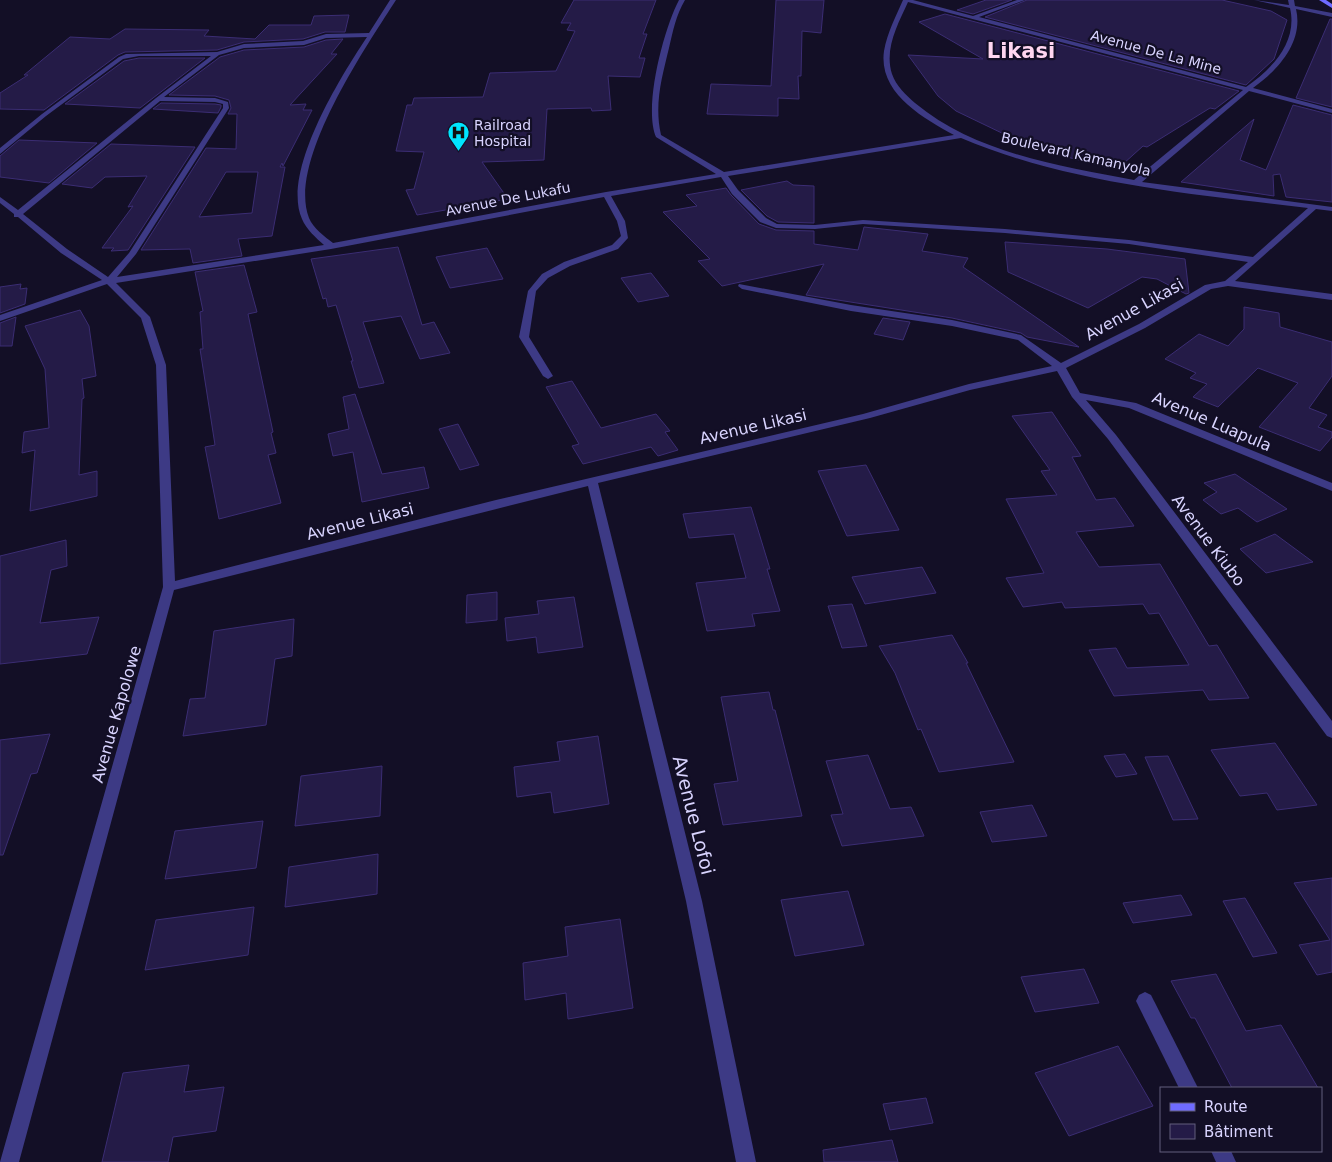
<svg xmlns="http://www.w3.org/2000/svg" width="1332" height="1162" font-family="'DejaVu Sans',sans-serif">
  <rect width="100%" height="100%" fill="#130f26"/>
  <g fill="#241b47" stroke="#3b2d73" fill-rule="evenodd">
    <path d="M574,0H656L643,34H647L639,58H645L640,77L608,76L611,110L592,111L591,108L547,109L544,160L482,162L508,199L417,215L406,190L414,189L424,152L396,151L407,105H412L414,98L483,97L490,73L556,71L575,31L567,30L571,23H561Z"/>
    <path d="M776,0H824L821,33L802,31L801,76H798L799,99L778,98V116L707,114L711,84L771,86Z"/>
    <path d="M986,0H1012L973,14L957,10Z"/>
    <path d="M1027,0H1222L1271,11L1287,20L1274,59L1246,85L985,17Z"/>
    <path d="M945,14L1239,91L1215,109L1210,108L1147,147L1143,146L1123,164L1116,162L1109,168L1033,148L956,111L938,96L908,55L983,59L919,22Z"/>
    <path d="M349,15L345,32H325L303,39L244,42L217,50L125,52L118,55L44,110L0,109V93L28,75H24L70,37L110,39L125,29L209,30L204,36L255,39L269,25H311L314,16Z"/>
    <path d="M1330,19H1332V107L1296,98Z"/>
    <path d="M343,39L331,54H337L290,105L306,104L303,110H312L283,166L282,163L280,167H285L272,236L238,239L242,256L193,263L190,249L141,250L206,148L236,149L237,114H228L231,108L229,100L215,96L169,95L220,57L244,50L304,47L326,40ZM226,172H258L252,213L199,217Z"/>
    <path d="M139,58H205L140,108L65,104L124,61Z"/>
    <path d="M161,103L215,104L221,105V107L218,113L153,109Z"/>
    <path d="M1293,105L1332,115V202L1286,197L1280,174L1273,175L1274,196L1181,182L1254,119L1240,160L1266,170Z"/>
    <path d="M19,140L97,143L49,183L0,177V156Z"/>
    <path d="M111,144L195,147L128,250L111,251L114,248H102L133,206L128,207L147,176L105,177L92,188L62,184Z"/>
    <path d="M787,181L793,185L814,186V223L778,222L767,216L741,190Z"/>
    <path d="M726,188L731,195L759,224L776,230L814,231V244L858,250L864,227L928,234L922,251L968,258L963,267L1079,347L1027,337L1021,333L952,318L806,295L824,264L722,286L698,261L710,259L663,212L697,206L686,195Z"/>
    <path d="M1005,242L1107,249L1185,259L1189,293L1186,294L1157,279L1142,277L1088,308L1008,272Z"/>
    <path d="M398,247L422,325L434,322L450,353L420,359L401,316L363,322L384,383L359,388L351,361H353L336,305L328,307L326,298L323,299L311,259Z"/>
    <path d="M487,248L503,279L450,288L436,257Z"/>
    <path d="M244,265L257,312L248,314L273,432L271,433L276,453L268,455L281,503L219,519L205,447L215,445L200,349H203L200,312L203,311L195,272Z"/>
    <path d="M651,273L669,296L638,302L621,278Z"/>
    <path d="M21,284L20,289L27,288L25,304L0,313V287Z"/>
    <path d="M1244,307L1279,313L1280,327L1332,342V376L1309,408L1327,415L1318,427L1332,432V437L1320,451L1259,427L1298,383L1258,368L1218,407L1193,397L1207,384L1190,378L1196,373L1165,359L1199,334L1228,346L1244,329Z"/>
    <path d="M80,310L89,326L96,376L82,379L84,398L82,399L79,475L97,471V496L30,511L35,450L22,453L24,432L49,428L45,369L25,326Z"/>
    <path d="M16,317L12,346H0V323Z"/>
    <path d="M883,318L910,322L903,340L874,334Z"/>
    <path d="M572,381L601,428L656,414L670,431L665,432L678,450L658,456L651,447L583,464L572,446L579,444L546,387Z"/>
    <path d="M355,394L382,474L424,467L429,488L362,502L353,452L333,456L328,434L349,429L343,397Z"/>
    <path d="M1052,412L1081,456L1072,457L1096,500L1115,498L1134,526L1076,532L1099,567L1160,564L1209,646L1217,645L1249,698L1209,700L1203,690L1114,696L1089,650L1116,648L1127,668L1189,665L1159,613L1149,614L1143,604L1065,608L1062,602L1023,607L1006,578L1044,573L1006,499L1057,495L1041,471L1050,470L1012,416Z"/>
    <path d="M458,424L479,465L460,470L439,429Z"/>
    <path d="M866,465L899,530L847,536L818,471Z"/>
    <path d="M1235,474L1287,509L1257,522L1238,508L1221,514L1203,500L1217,492L1204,483Z"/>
    <path d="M751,507L770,569H767L780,611L752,614L755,626L707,631L696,583L746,578L734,534L689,538L683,514Z"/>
    <path d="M1275,534L1313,562L1266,573L1240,549Z"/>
    <path d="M66,540L67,566L51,570L40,623L99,617L87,654L0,664V556Z"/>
    <path d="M922,567L936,593L865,604L852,577Z"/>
    <path d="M497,592V620L466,623L467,595Z"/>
    <path d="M574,597L583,647L538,653L536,637L507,641L505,618L539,614L537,601Z"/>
    <path d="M852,604L867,646L842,648L828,606Z"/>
    <path d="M294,619L292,656L275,659L266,725L183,736L190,699L205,698L214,631Z"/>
    <path d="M952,635L968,663H966L1014,762L939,772L921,729L918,730L895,673L879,646Z"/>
    <path d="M769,692L773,710H775L802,816L723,825L714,784L738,781L721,697Z"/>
    <path d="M50,734L37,773L31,774L3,855H0V740Z"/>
    <path d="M598,736L609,804L554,813L551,792L517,797L514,767L560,761L557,742Z"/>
    <path d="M1275,743L1317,805L1277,810L1267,793L1240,796L1211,750Z"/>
    <path d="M1125,754L1137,774L1116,777L1104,756Z"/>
    <path d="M868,755L890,809L911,807L924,836L842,846L831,815L843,814L826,761Z"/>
    <path d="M1168,756L1198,819L1173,820L1145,757Z"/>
    <path d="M382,766L380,816L295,826L301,776Z"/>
    <path d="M1032,805L1047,836L992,842L980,812Z"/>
    <path d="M263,821L256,868L165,879L175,831Z"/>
    <path d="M378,854L377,894L285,907L289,867Z"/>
    <path d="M1332,878V972L1317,975L1299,945L1330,940L1294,883Z"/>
    <path d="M848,891L864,945L795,956L781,900Z"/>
    <path d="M1181,895L1192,915L1133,923L1123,903Z"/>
    <path d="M1245,898L1277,953L1253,957L1223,901Z"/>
    <path d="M254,907L248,955L145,970L156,920Z"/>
    <path d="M620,919L633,1008L568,1019L566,993L525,1000L523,963L568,956L565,927Z"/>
    <path d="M1084,969L1099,1003L1035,1012L1021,977Z"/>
    <path d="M1216,974L1246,1031L1281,1025L1318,1088H1232L1195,1018H1191L1171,981Z"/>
    <path d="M1118,1046L1153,1106L1069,1136L1035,1073Z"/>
    <path d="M189,1065L184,1092L224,1087L216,1131L173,1137L168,1162H102L123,1073Z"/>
    <path d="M926,1098L933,1123L890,1130L883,1104Z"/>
    <path d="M892,1140L898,1162H824L823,1150Z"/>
  </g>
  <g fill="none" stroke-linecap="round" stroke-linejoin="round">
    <g fill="#3d3a85" fill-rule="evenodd">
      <path d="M390,0H396C366,47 287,162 309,218C313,228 325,237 333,243L606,192L716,174L656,137C643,107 664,28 679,0H685C676,15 673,31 669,48C662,77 654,104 661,135L724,172L954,135C923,118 878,93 884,51C887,33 896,16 903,0H913L973,16L1017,0H1025L979,17L1246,87C1272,69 1298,42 1290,8L1254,0L1289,5L1288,0H1294L1295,6L1332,13V17L1296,9C1304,42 1277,71 1253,88L1332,109V113L1249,91L1142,182L1332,207V211L1316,209L1235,281L1332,294V300L1228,286L1211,289L1145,328L1066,368L1080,393L1136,403L1332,483V491L1129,408L1086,400L1116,435L1332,721V738L1327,736L1108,439L1072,397L1057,371L970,390L870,418L598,483L702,901L756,1162H736L686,901L588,486L174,590L19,1162H0L163,587L156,365L141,318L107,284L0,321V315L102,280L61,253L18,217H14V214L0,203V197L18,210L156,98L211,56H139L123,59L46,116L0,154V148L42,114L119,57L126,54L217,52L244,44L303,41L326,34L369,33ZM908,2L1243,90L1134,180C1060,166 975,153 915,103C906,95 896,86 892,74C884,49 898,24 908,2ZM367,37C341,76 281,172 302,219C306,229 316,238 324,245L117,277L136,254L229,108L228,102L215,98L164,97L219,55L244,48L304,45L326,38ZM160,101L215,102L223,104V108L129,253L108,277L67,249L23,214ZM961,138C1070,184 1192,194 1308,208L1253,257L1129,240L1005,229L863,220L815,225L777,224L766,218L738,190L728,176ZM721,177L732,194L760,222L776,228L815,229L863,224L1005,233L1129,244L1248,262L1225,281L1205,285L1139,324L1061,363L1021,335L952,320L851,305L739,284L738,286L742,289L851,311L952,326L1018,340L1052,366L969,384L863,414L496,500L175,581L166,365L150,317L116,283L331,249L604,197L617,221L621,236L612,245L564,262L542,274L528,291L519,337L543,376L548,379L553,376L529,337L536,291L548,278L570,266L618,249L628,238L625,221L611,196Z"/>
      <path d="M1145,992L1151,995L1198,1088H1179L1136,1001L1139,995Z"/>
      <path d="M1211,1151H1231L1236,1162H1216Z"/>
    </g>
    <path fill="#6f6bff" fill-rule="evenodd" d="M1319,0H1326L1332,4V8Z"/>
  </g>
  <defs>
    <symbol id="hospital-pin" viewBox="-11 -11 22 30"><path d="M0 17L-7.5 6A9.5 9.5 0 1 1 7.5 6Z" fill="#00e5ff" stroke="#130f26"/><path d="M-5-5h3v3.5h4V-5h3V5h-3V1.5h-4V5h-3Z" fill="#111"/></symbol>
  </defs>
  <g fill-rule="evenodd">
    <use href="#hospital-pin" x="446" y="120" width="25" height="34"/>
  </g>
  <g text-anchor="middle" stroke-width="4.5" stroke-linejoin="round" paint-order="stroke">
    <g font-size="14" fill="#d9d4ff" stroke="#130f26">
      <text transform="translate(1156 52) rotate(15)" y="5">Avenue De La Mine</text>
      <text transform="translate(1076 154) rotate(13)" y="5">Boulevard Kamanyola</text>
      <text transform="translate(508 199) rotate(-11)" y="5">Avenue De Lukafu</text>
    </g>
    <g font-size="14" fill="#d9d4ff" stroke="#130f26" text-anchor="start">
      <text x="474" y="130">Railroad<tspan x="474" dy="16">Hospital</tspan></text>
    </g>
    <g font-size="16" fill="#d9d4ff" stroke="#130f26">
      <text transform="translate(1134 309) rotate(-29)" y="6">Avenue Likasi</text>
      <text transform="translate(1212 421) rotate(23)" y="6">Avenue Luapula</text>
      <text transform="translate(753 426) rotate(-13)" y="6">Avenue Likasi</text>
      <text transform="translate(360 521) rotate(-14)" y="6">Avenue Likasi</text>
      <text transform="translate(1209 540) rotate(53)" y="6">Avenue Kiubo</text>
      <text transform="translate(116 714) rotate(-74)" y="6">Avenue Kapolowe</text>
    </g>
    <g font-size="19" fill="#d9d4ff" stroke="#130f26">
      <text transform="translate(694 815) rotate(76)" y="7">Avenue Lofoi</text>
    </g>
    <g font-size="21" font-weight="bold" fill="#ffd6f0" stroke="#130f26">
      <text x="1021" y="58">Likasi</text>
    </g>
  </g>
  <rect x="1160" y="1087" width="162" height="65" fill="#130f26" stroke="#625e7d"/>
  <rect x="1170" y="1103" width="25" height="8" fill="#6f6bff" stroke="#625e7d"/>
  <text x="1204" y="1112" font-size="15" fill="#d9d4ff">Route</text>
  <rect x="1170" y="1124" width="25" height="15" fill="#241b47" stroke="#625e7d"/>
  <text x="1204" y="1137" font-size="15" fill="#d9d4ff">Bâtiment</text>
</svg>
